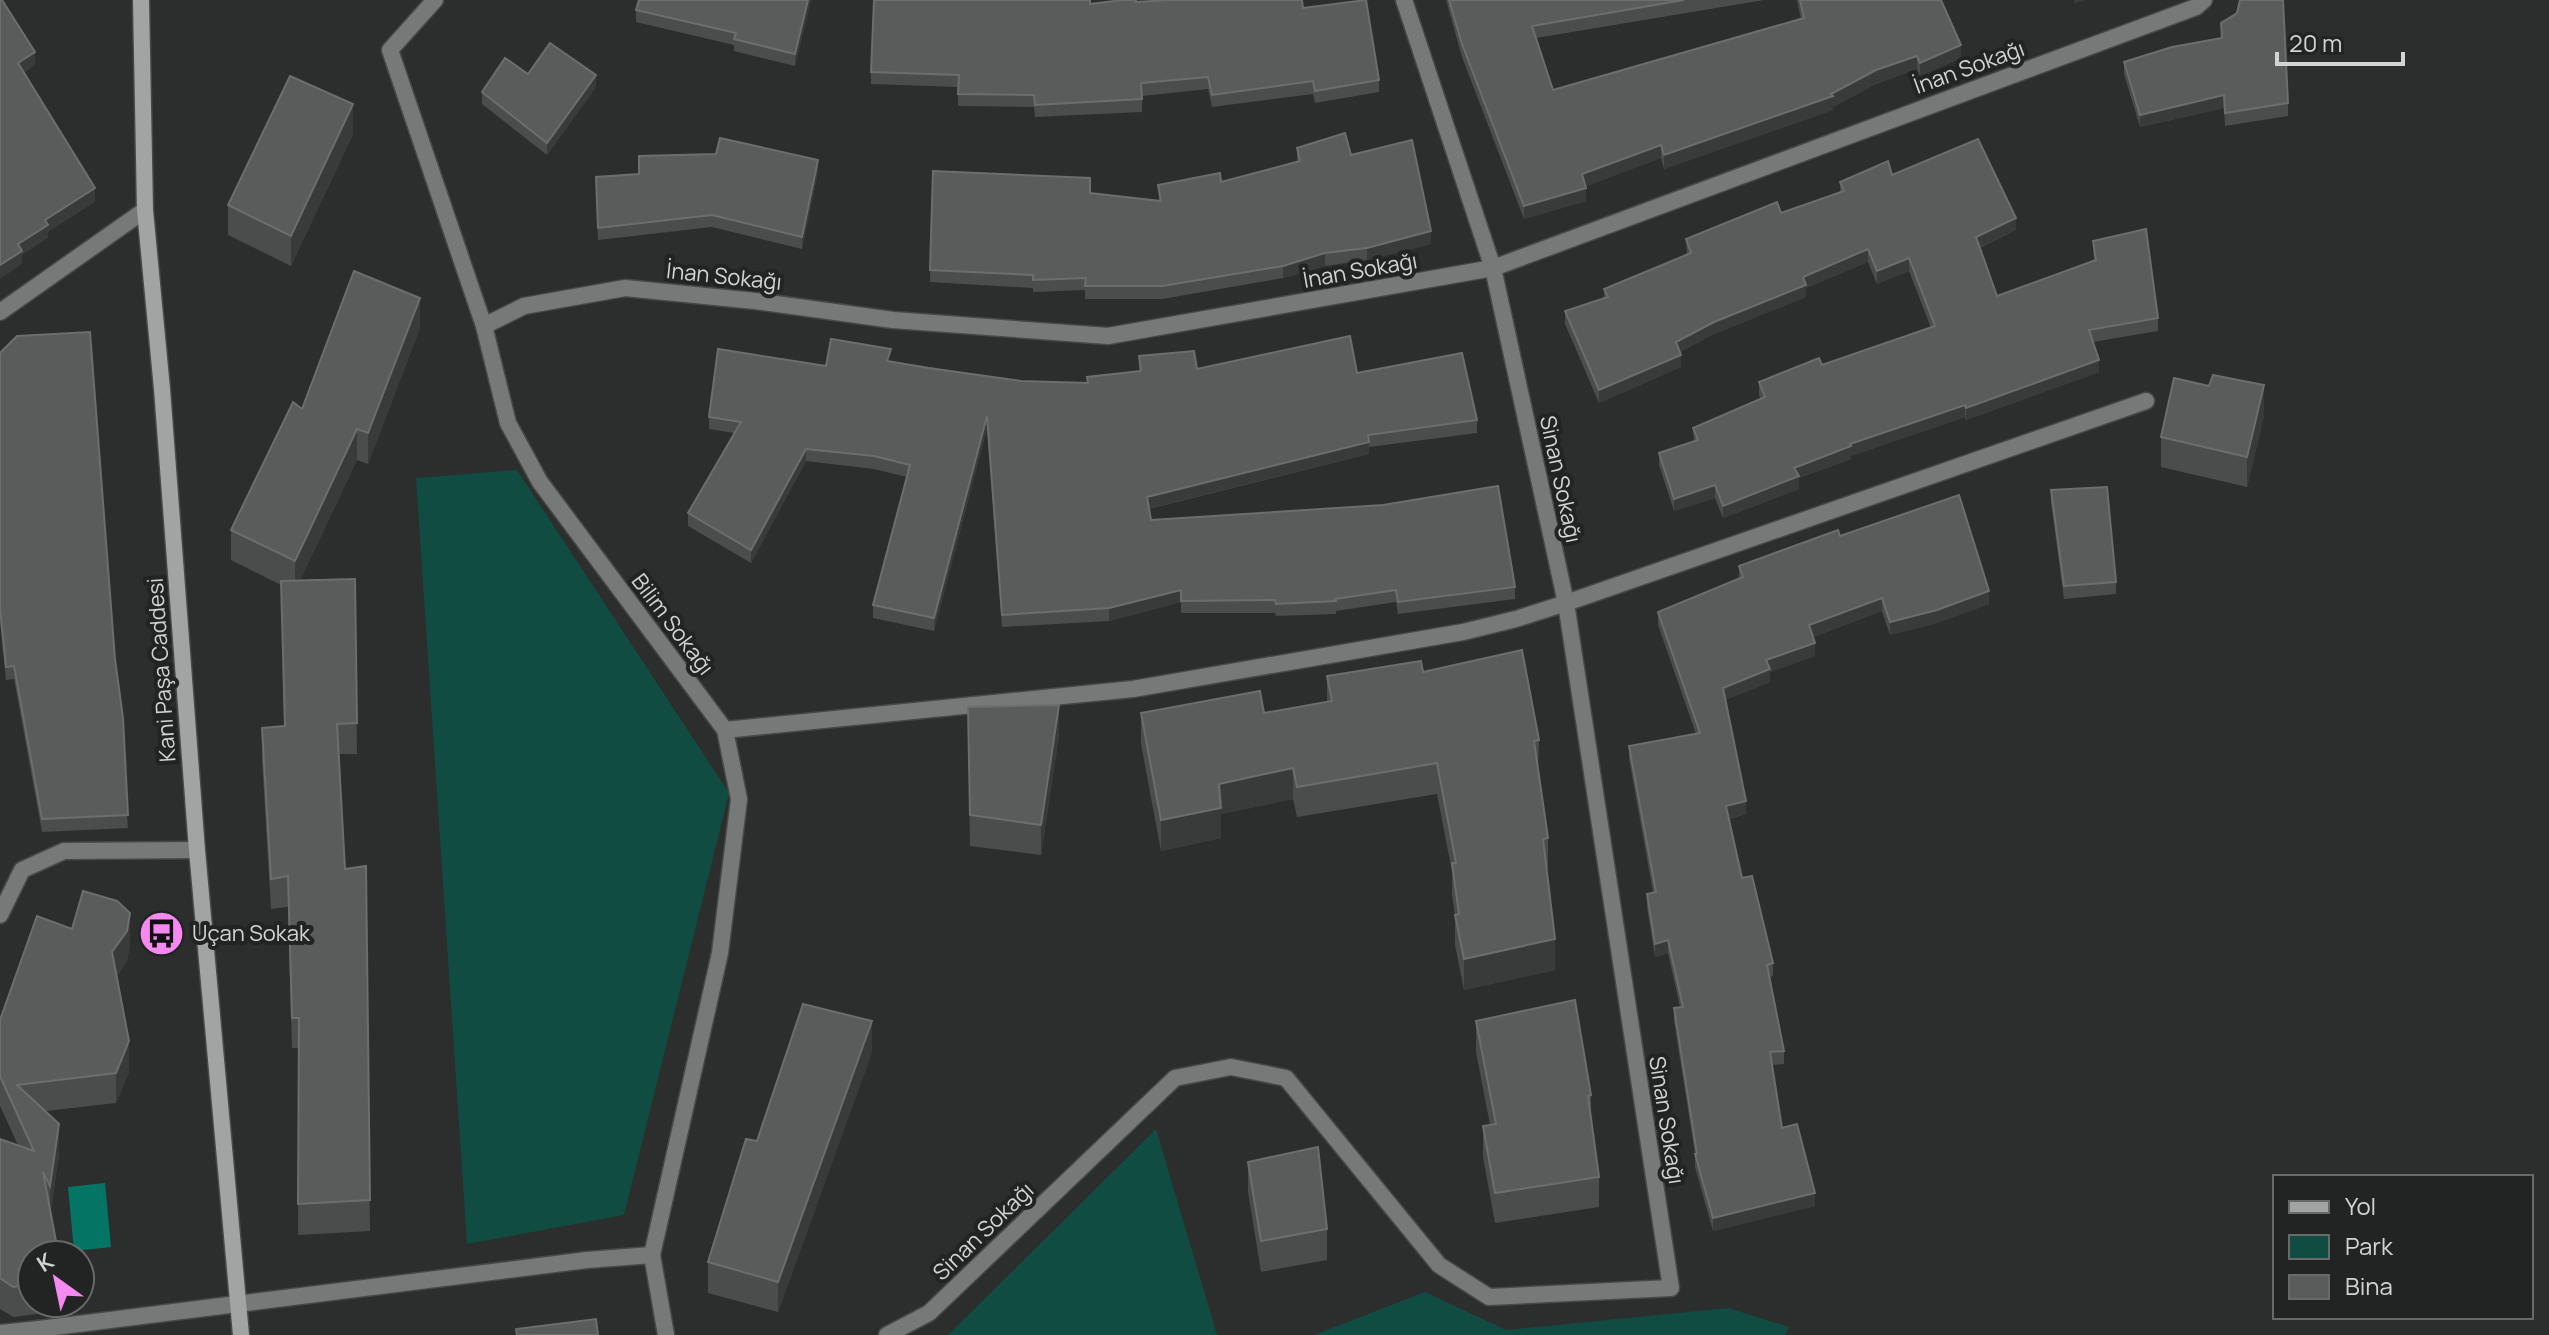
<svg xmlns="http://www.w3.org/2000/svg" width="2549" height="1335" font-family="Manrope,sans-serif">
  <rect width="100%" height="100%" fill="#2b2e2d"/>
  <g fill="#114c42">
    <path d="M517,470L729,793L624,1215L467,1244L416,478Z"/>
    <path d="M1156,1129L1217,1335H948Z"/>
    <path d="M1425,1292L1506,1330L1728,1308L1789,1327L1785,1335H1314Z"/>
  </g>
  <path fill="#047565" d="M105,1183L111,1247L74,1251L68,1187Z"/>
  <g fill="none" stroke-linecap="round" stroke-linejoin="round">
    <defs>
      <g id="street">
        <path d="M435,0L390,50L484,326L508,423L540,482L725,730L739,799L720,953L652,1255"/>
        <path d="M0,312L145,210"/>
        <path d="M484,326L524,306L625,288L755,301L893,320L1108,336L1493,268L2196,7L2204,0"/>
        <path d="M725,730L1133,689L1463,632L1516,619L1566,603L2146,401"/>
        <path d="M0,915L22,870L64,851L197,850"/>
        <path d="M0,1333L39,1329"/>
        <path d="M39,1335V1329L587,1260L652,1255L666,1335"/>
        <path d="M887,1335L929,1313L1175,1078L1231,1067L1286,1078L1439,1265L1489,1297L1671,1288L1566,603L1493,268L1404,0"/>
      </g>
      <path id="secondary" d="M141,0L145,210L162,389L197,850L241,1335"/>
    </defs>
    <use href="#street" stroke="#464948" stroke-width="19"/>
    <use href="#secondary" stroke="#464948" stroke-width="19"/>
    <use href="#street" stroke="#777978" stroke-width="16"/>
    <use href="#secondary" stroke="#a1a4a3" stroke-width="16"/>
  </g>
  <g fill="#4a4d4c">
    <path d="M639,0H811L795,66L734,51V45L636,22V10Z"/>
    <path d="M1446,0H1764L1536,38L1553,90L1801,19L1797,0H1941L1961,58L1920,76L1917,69L1876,84L1833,107V110L1664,169L1661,158L1586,186V201L1524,219L1462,57Z"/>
    <path d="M1136,2L1303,8L1379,80V92L1315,103L1313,94L1212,107L1208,89L1142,96V112L1035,117L1034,107L958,106V87L871,84V72L1090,4Z"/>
    <path d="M2124,62L2288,103V116L2225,126L2224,108L2140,127L2124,74Z"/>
    <path d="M528,74L596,87L547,155L482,104V92Z"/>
    <path d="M353,134L291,266L228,235V205Z"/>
    <path d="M1297,148L1351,155L1431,244L1367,260L1325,266L1283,278L1162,299H1085V290L1033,292V288L930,282L933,171L1090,193L1159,201L1158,185L1221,182L1297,162Z"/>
    <path d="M818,172L802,249L712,227L598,240L596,189Z"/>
    <path d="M1892,175L2016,230L1980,248L1997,296L2094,260L2093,241L2158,318V331L2093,342L2099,372L1966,420L1965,417L1851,456V459L1799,478V489L1723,518L1715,498L1674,511L1659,465V453L1694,442L1693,428L1761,399L1759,395V382L1822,365L1931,328L1909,271L1877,284L1868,262L1806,288V297L1714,334L1680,352L1681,367L1599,403L1565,324V311L1604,298V289L1687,255L1686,239L1781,213L1840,192V182Z"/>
    <path d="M420,328L368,464L357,460L300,580L355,579L357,754H339L345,869L366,866L370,1231L298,1235L299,1048H292L288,907L271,909L262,759V728L284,726L281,585L231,560V530L302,409Z"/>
    <path d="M0,353L115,659L128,828L42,832L14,679L6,680L0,621Z"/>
    <path d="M1139,356L1197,369L1357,373L1477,420V433L1369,447V454L1149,509L1151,520L1515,587V599L1398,614L1396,602L1336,611V614L1276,616L1275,613H1181V602L1109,621L1002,627L987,428L934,631L873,618V605L907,477L874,469L806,461L751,563L688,526V513L734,433L709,429V417L826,366L891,361L1021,381L1087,383V377L1139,371Z"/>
    <path d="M2264,416L2247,487L2161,467V437Z"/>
    <path d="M2051,490L2116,582V594L2064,599L2051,502Z"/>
    <path d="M1840,536L1989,604L1937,623L1890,635L1882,611L1813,637L1815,656L1770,672V682L1725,700L1746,814L1729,819L1742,878L1773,963V976L1770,977L1784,1051V1064L1772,1065L1782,1128L1815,1206L1713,1231L1695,1167V1154L1674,1021V1008L1680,1007L1668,953L1655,957L1647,907V894L1653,892L1629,759V746L1696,734L1658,625V612L1739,578V566Z"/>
    <path d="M1423,672L1539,740L1538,770L1548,838V868L1546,869L1555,970L1464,990L1455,945V916L1452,894V872L1437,794L1297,817L1293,799L1221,814V838L1161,851L1141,744V713H1264L1327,702V676Z"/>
    <path d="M968,707L1059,735L1041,855L970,846Z"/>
    <path d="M72,929L130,944L127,961L117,976L129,1072L116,1103L46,1111L59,1154L51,1210L58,1255H32V1303H49L45,1313L13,1317L0,1309V1139L18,1145L0,1106V1020Z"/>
    <path d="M1476,1021L1591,1095V1118L1599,1177V1207L1495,1223L1483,1157V1126L1490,1125L1476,1052Z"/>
    <path d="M872,1052L778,1312L708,1293V1262L757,1141Z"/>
    <path d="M1248,1162L1327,1229V1260L1261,1272L1248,1192Z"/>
  </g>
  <g fill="#383b3a">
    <path d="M808,0H811L795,66V54Z"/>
    <path d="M2074,0H2085L2074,4Z"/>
    <path d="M1961,45V58L1920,76V63Z"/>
    <path d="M35,52V65L18,77V63Z"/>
    <path d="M1917,56V69L1876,84L1833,107V110L1664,169V155L1831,94L1876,70Z"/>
    <path d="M596,75V87L547,155V143Z"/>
    <path d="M2224,95V108L2140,127V115Z"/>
    <path d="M353,104V134L291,266V236Z"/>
    <path d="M1661,145V158L1582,188V174Z"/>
    <path d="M818,160V172L802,249V237Z"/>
    <path d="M95,188V202L48,232V238L22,255V264L0,279V265L18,244L45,220Z"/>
    <path d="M1586,188V201L1524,219V206Z"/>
    <path d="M2016,218V230L1976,249V237Z"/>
    <path d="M1431,231V244L1367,260V248Z"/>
    <path d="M1868,249V262L1806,288V297L1714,334L1676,354V342L1803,277Z"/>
    <path d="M1325,253V266L1283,278V266Z"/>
    <path d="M1909,258V271L1877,284V271Z"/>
    <path d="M420,298V328L368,464V433Z"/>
    <path d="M1681,355V367L1599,403V390Z"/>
    <path d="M2099,360V372L1966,420V408Z"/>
    <path d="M2264,385V416L2247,487V457Z"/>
    <path d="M1965,405V417L1851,456V459L1799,478V489L1723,518V506L1794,468L1850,444Z"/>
    <path d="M987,416V428L934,631V618Z"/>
    <path d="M357,429V460L295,592V561Z"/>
    <path d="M1369,442V454L1147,509V497Z"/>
    <path d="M806,449V461L751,563V550Z"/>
    <path d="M1715,485V498L1674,511V499Z"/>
    <path d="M1181,590V602L1109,621V608Z"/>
    <path d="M1989,591V604L1937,623L1890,635V622Z"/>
    <path d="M1882,598V611L1809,638V625Z"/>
    <path d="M1815,643V656L1770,672V682L1723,701V688L1766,660Z"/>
    <path d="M1059,705V735L1041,855V825Z"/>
    <path d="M1293,768V799L1221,814V838L1161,851V820L1219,784Z"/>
    <path d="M1746,801V814L1726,819V806Z"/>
    <path d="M130,913V944L127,961L112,983V952Z"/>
    <path d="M1555,939V970L1464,990V959Z"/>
    <path d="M1668,940V953L1655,957V944Z"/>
    <path d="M872,1021V1052L778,1312V1282Z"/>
    <path d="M129,1041V1072L116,1103V1073Z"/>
    <path d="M59,1124V1154L50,1217V1186Z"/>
    <path d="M1815,1193V1206L1713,1231V1218Z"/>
    <path d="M45,1303H49L45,1313Z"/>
  </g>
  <g fill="#595c5b" stroke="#6c6e6e" stroke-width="2">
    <path d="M0,0H2L35,52L18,63L95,188L45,220L48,225L18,244L22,251L0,265Z"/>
    <path d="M639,0H808L795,54L734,39L736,33L636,10Z"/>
    <path d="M874,0H1090V4L1122,0H1136V2L1169,0H1302L1303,8L1366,0L1379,80L1315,91L1313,81L1212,95L1208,77L1141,83L1142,99L1035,105L1034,95L958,94L959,75L871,72Z"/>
    <path d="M1449,0H1684L1532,26L1553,90L1804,18L1800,0H1941L1961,45L1920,63L1917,56L1876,70L1831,94L1833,96L1664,155L1661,145L1582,174L1586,188L1524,206L1462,44Z"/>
    <path d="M2240,0H2283L2288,103L2225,113L2224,95L2140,115L2124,62L2172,47L2222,38L2221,23L2237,13Z"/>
    <path d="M550,43L596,75L547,143L482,92L505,58L528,74Z"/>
    <path d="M290,76L353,104L291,236L228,205Z"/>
    <path d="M1345,133L1351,155L1412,140L1431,231L1367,248L1325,253L1283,266L1162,286H1085L1086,278L1033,280V275L930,270L933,171L1090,178V193L1161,201L1158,185L1220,173L1221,182L1300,161L1297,148Z"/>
    <path d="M720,138L818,160L802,237L712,215L598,228L596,177L639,174V156L716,154Z"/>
    <path d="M1978,139L2016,218L1976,237L1997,296L2096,260L2093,241L2146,229L2158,318L2089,330L2099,360L1966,408L1965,405L1850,444L1851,446L1794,468L1799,476L1723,506L1715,485L1674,499L1659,453L1698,440L1693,428L1765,397L1759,382L1819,358L1822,365L1935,326L1909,258L1877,271L1868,249L1803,277L1806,285L1714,322L1676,342L1681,355L1599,390L1565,311L1608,297L1604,289L1691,253L1686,239L1777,202L1781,213L1844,191L1840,182L1888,161L1892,175Z"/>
    <path d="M354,271L420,298L368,433L357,429L295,561L231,530L293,402L302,409Z"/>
    <path d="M90,332L115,659L123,718L128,815L42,819L14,666L6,667L0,608V353L17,336Z"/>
    <path d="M1350,336L1357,373L1462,353L1477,420L1368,435L1369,442L1147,497L1151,520L1383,505L1498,486L1515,587L1398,602L1396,590L1335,599L1336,601L1276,604L1275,600L1181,601V590L1109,608L1002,615L987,416L934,618L873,605L910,465L874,456L806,449L751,550L688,513L741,422L709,417L718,349L826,366L831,339L891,349L887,361L928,368L1021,381L1088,383L1087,377L1141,371L1139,356L1194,351L1197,369Z"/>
    <path d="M2213,375L2264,385L2247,457L2161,437L2174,378L2209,386Z"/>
    <path d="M2107,487L2116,582L2064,586L2051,490Z"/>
    <path d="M1959,495L1989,591L1937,610L1890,622L1882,598L1809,625L1815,643L1766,660L1770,669L1723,688L1746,801L1726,806L1742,878L1752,876L1773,963L1767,965L1784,1051L1770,1052L1782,1128L1797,1124L1815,1193L1713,1218L1695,1154H1697L1674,1008L1683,1007L1668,940L1655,944L1647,894L1656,892L1629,746L1700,733L1658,612L1743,577L1739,566L1838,530L1840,536Z"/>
    <path d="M355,579L357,723L337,724L345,869L366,866L370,1200L298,1204L299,1018H292L288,876L271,879L262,728L285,726L281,581Z"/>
    <path d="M1522,650L1539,740L1534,741L1548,838L1543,839L1555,939L1464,959L1455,915L1459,914L1452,863H1456L1437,763L1297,787L1293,768L1219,784L1221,808L1161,820L1141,713L1260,691L1264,713L1332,701L1327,676L1421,661L1423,672Z"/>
    <path d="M1059,705L1041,825L970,815L968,707Z"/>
    <path d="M83,891L117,901L130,913L127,931L112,952L129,1041L116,1073L17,1085L59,1124L50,1186L43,1172L58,1252L57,1255H32V1284L13,1287L0,1278V1139L34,1151L0,1076V1020L37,916L72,929Z"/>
    <path d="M1575,1000L1591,1095L1588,1096L1599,1177L1495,1193L1483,1126L1496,1124L1476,1021Z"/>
    <path d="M803,1004L872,1021L778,1282L708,1262L746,1139L757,1141Z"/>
    <path d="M1318,1147L1327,1229L1261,1241L1248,1162Z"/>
    <path d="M596,1319L598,1335H517L516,1329Z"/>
  </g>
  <defs>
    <symbol id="bus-disc" viewBox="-11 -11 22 22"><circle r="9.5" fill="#f489f0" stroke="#212423"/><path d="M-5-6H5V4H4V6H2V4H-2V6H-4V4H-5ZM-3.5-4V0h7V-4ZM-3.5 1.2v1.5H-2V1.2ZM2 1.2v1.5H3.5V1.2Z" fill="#111"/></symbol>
  </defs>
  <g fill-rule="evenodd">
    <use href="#bus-disc" x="136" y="908" width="51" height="51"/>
  </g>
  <g text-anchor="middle" stroke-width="8" stroke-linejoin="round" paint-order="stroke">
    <g font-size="22" fill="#d2d4d4" stroke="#212423">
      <text transform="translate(1969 67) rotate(-20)" y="8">İnan Sokağı</text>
      <text transform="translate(1360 270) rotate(-10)" y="8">İnan Sokağı</text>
      <text transform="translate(724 276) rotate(6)" y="8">İnan Sokağı</text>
      <text transform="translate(1561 479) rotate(78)" y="8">Sinan Sokağı</text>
      <text transform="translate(673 624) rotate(53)" y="8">Bilim Sokağı</text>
      <text transform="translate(161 670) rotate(-94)" y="8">Kani Paşa Caddesi</text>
      <text transform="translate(1667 1120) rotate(81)" y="8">Sinan Sokağı</text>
      <text transform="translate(983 1231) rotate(-44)" y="8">Sinan Sokağı</text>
    </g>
    <g font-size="22" fill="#d2d4d4" stroke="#212423" text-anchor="start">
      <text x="192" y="941">Uçan Sokak</text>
    </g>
  </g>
  <rect x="2273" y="1175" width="260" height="144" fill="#212423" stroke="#686a6a" stroke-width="2"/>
  <rect x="2289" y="1201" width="40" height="12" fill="#a1a4a3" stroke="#686a6a" stroke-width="2"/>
  <text x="2345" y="1215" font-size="24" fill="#d2d4d4">Yol</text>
  <rect x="2289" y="1235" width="40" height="24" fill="#114c42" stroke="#686a6a" stroke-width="2"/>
  <text x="2345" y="1255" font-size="24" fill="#d2d4d4">Park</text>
  <rect x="2289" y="1275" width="40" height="24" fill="#595c5b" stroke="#686a6a" stroke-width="2"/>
  <text x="2345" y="1295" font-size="24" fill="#d2d4d4">Bina</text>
  <g transform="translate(56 1279) rotate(327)"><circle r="38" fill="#212423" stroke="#686a6a" stroke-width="2"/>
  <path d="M0-6L14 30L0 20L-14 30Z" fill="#f489f0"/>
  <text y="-12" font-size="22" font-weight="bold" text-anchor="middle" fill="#d2d4d4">K</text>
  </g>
  <path d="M2277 52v12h126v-12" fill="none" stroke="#d2d4d4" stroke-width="4"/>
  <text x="2289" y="52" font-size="24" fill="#d2d4d4" stroke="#212423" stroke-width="6" paint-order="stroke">20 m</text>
</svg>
